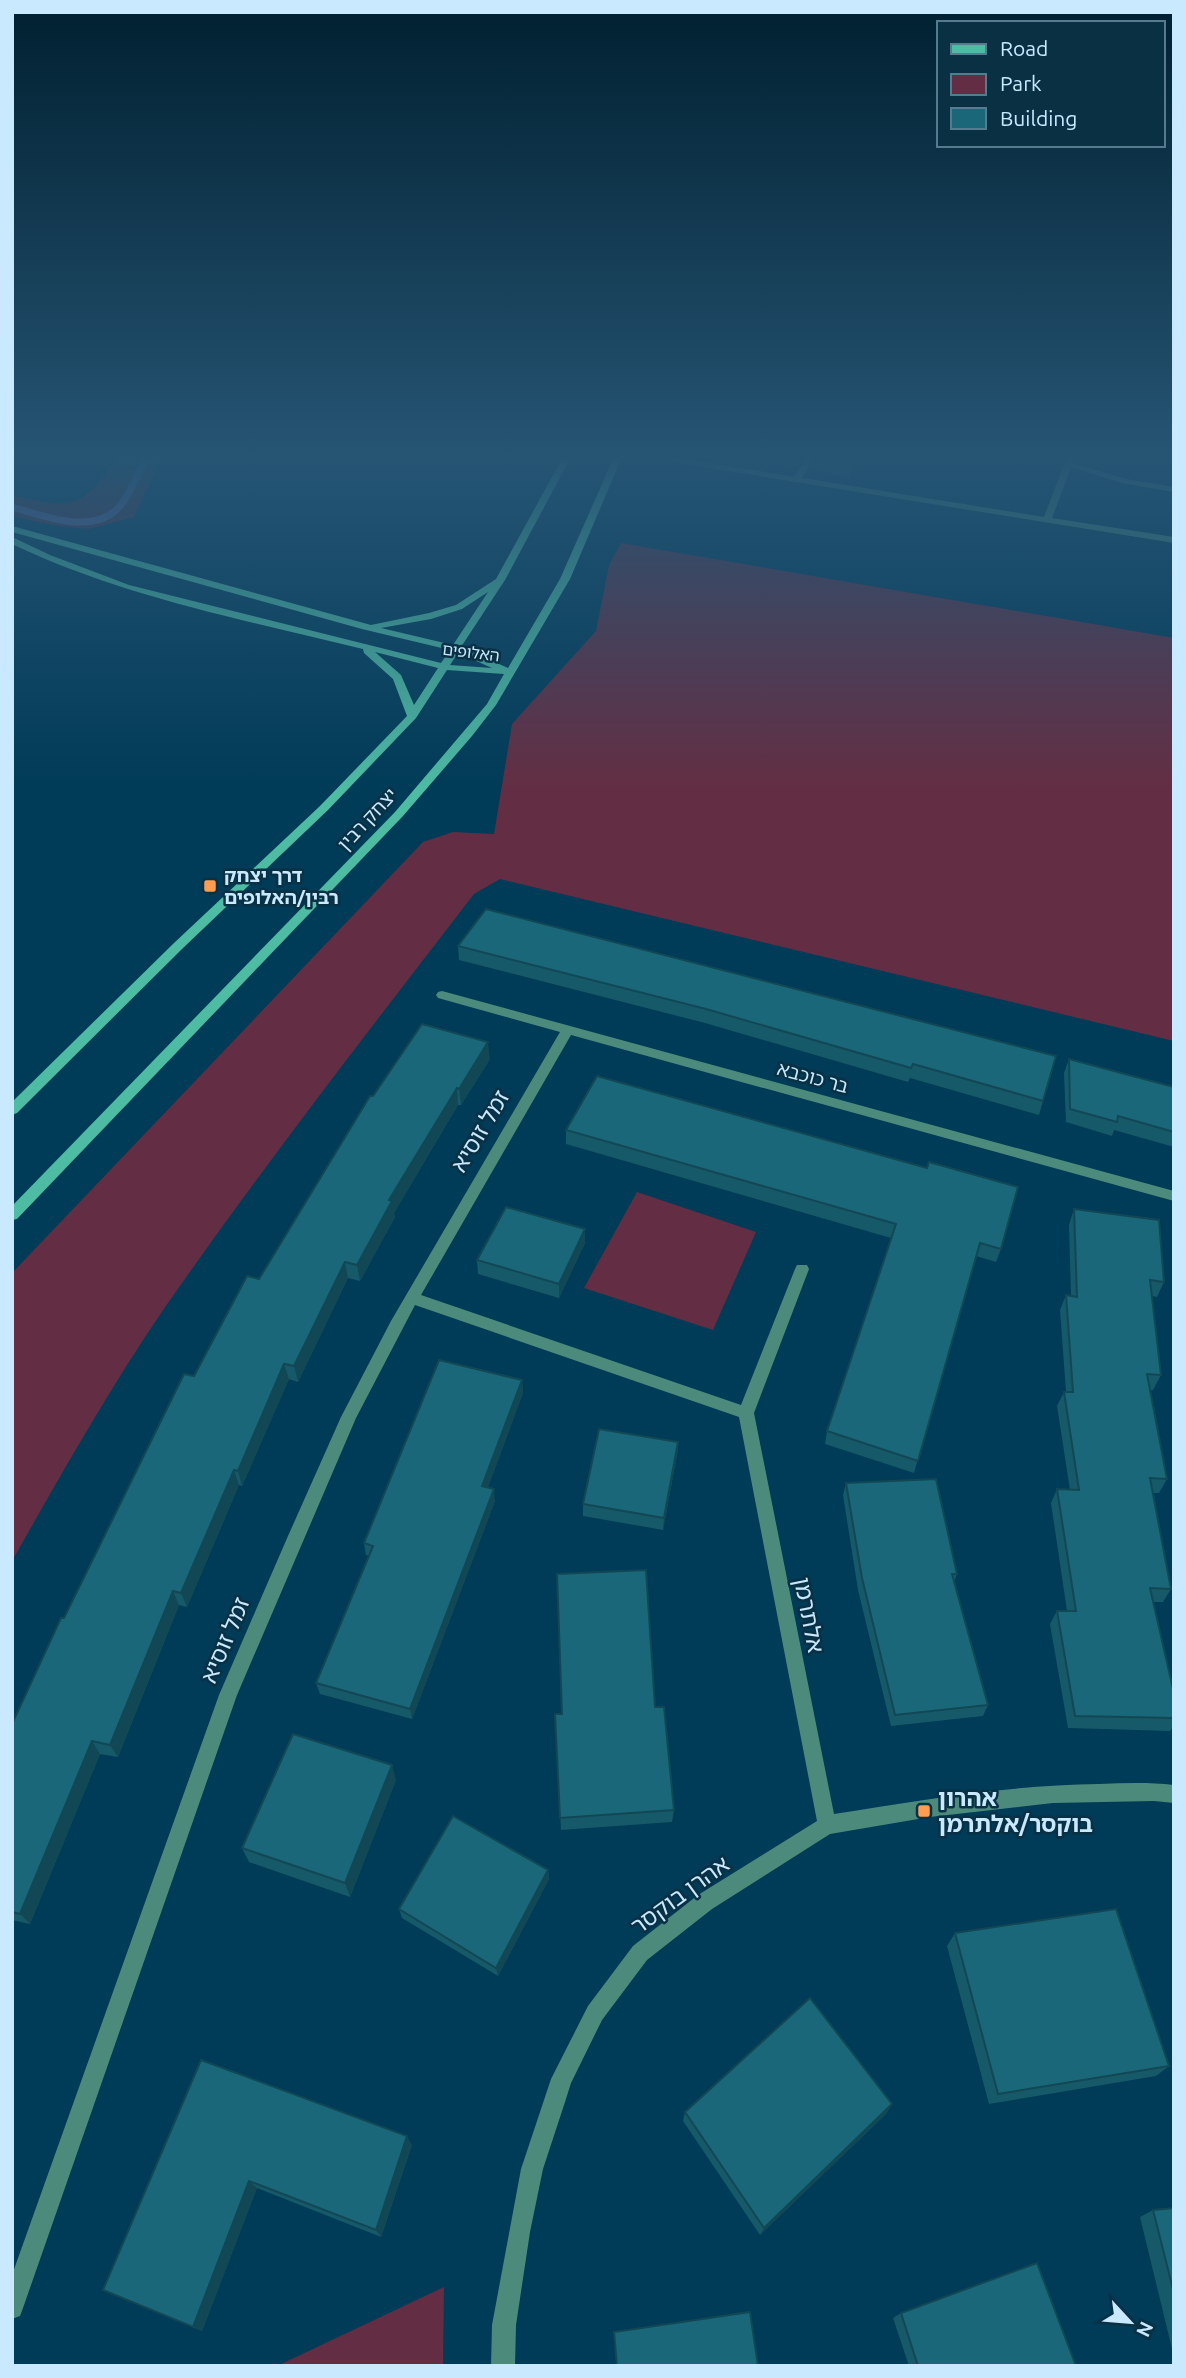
<svg xmlns="http://www.w3.org/2000/svg" width="1186" height="2378" font-family="Ubuntu,'Noto Sans Hebrew',sans-serif">
  <rect width="100%" height="100%" fill="#003b57"/>
  <g fill="#632e43">
    <path d="M120,457H162L134,517L88,529L52,525L12,516V495C78,511 79,508 120,457Z"/>
    <path d="M621,543L1174,638V1041L500,879L474,894C377,1020 279,1146 187,1276C122,1366 67,1464 12,1561V1273L423,842L453,832L494,834L512,724L596,631L609,565Z"/>
    <path d="M637,1192L756,1232L713,1330L584,1288Z"/>
    <path d="M444,2287L443,2366H277Z"/>
  </g>
  <g fill="none" stroke-linecap="round" stroke-linejoin="round">
    <path stroke="#7665a2" stroke-width="7" d="M12,507C44,516 95,537 121,505C132,491 138,472 148,457"/>
    <g fill="#4c8b7c" fill-rule="evenodd">
      <path d="M807,457H815L799,482H793L792,480Z"/>
      <path d="M1065,461L1126,479L1174,487V492L1122,483L1065,465Z"/>
    </g>
    <g fill="#4c8b7c" fill-rule="evenodd">
      <path d="M661,457H672L1044,517L1067,457H1075L1052,518L1174,537V543L678,463Z"/>
      <path d="M442,991L1174,1191V1201L571,1035L421,1295L741,1405L795,1269L797,1265H807L809,1269L754,1413L834,1814C922,1800 1010,1785 1099,1784C1124,1783 1149,1782 1174,1785V1803L1154,1801L1053,1803L930,1817L830,1834L712,1909L647,1960L602,2020L571,2083L565,2102L543,2169L530,2232L516,2325L515,2366H491L492,2325L521,2169L551,2079L588,2006L633,1946L698,1895L817,1821L739,1417L415,1305L356,1418L237,1695L23,2308L20,2316L12,2319V2275L219,1695L288,1536L341,1417L391,1321L560,1032L438,998L436,995L438,992Z"/>
    </g>
    <path fill="#4ebba3" fill-rule="evenodd" d="M563,457H571L505,580L461,647L508,668L560,579L614,457H622L570,579L496,705L472,736L403,816L17,1219L12,1220V1206L395,812L487,704L504,674L447,670L416,718L328,810L182,949L17,1113L12,1115V1102L174,943L320,806L407,716L393,679L364,653L363,649C245,620 123,597 12,544V537L50,555L129,585L441,663L450,650L362,629L12,532V526L371,625L429,613L456,605L496,579ZM488,592L453,645L381,628L431,619L462,609ZM375,652L438,668L414,705L401,675ZM458,653L492,668L450,665Z"/>
  </g>
  <g fill="#165968">
    <path d="M743,457H804L798,467Z"/>
    <path d="M812,457H865L849,477L810,469Z"/>
    <path d="M458,946L1056,1056L1039,1115L910,1078L908,1082L705,1023L459,960Z"/>
    <path d="M490,1059L461,1105H458L394,1213L395,1217L360,1281L348,1278L298,1382L289,1379L242,1486L239,1485L187,1607L179,1605L118,1757L100,1754L30,1924L12,1920V1724L64,1618L194,1376L259,1279L373,1096Z"/>
    <path d="M1069,1059L1174,1087V1147L1114,1130L1112,1136L1066,1122L1064,1073Z"/>
    <path d="M566,1130L1001,1249L996,1262L976,1256L914,1473L825,1444L827,1431L891,1238L566,1144Z"/>
    <path d="M1074,1209L1164,1282L1157,1297L1152,1296L1161,1375L1153,1390H1150L1167,1479L1159,1493H1153L1171,1589L1163,1602H1153L1174,1693V1726L1170,1731L1068,1728L1050,1624L1057,1611H1067L1051,1503L1057,1489L1070,1490L1057,1406L1064,1392H1066L1060,1310L1066,1295L1071,1296L1069,1225Z"/>
    <path d="M585,1229V1243L559,1298L478,1274L477,1260Z"/>
    <path d="M522,1380L523,1393L488,1487L495,1501L412,1719L320,1694L316,1683L369,1556L366,1555L364,1543Z"/>
    <path d="M678,1442L677,1455L663,1530L583,1516V1504Z"/>
    <path d="M846,1483L957,1574L954,1582L988,1705L983,1716L891,1726L858,1590L843,1495Z"/>
    <path d="M655,1707L674,1810L672,1822L561,1830L555,1714Z"/>
    <path d="M396,1780L350,1897L249,1862L242,1848Z"/>
    <path d="M548,1870L549,1879L498,1976L402,1918L399,1909Z"/>
    <path d="M955,1933L1169,2066L1156,2076L989,2104L947,1946Z"/>
    <path d="M201,2060L412,2145L381,2237L257,2188L202,2331L103,2290Z"/>
    <path d="M892,2104L886,2114L760,2235L683,2121L685,2112Z"/>
    <path d="M1174,2208V2357L1140,2217L1153,2210Z"/>
    <path d="M901,2313L1076,2366H909L893,2318Z"/>
  </g>
  <g fill="#124855">
    <path d="M799,457H804L798,467Z"/>
    <path d="M856,457H865L849,477L851,462Z"/>
    <path d="M488,1042L490,1059L461,1105L459,1089Z"/>
    <path d="M457,1088L458,1105L394,1213L395,1217L360,1281L357,1265L389,1200Z"/>
    <path d="M585,1229V1243L559,1298V1284Z"/>
    <path d="M345,1262L348,1278L298,1382L294,1366Z"/>
    <path d="M284,1364L289,1379L242,1486L238,1471Z"/>
    <path d="M522,1380L523,1393L484,1498L482,1486Z"/>
    <path d="M678,1442L677,1455L663,1530L664,1518Z"/>
    <path d="M234,1470L239,1485L187,1607L181,1593Z"/>
    <path d="M494,1489L495,1501L412,1719L410,1709Z"/>
    <path d="M173,1591L179,1605L118,1757L110,1745Z"/>
    <path d="M92,1741L100,1754L30,1924L20,1914Z"/>
    <path d="M392,1765L396,1780L350,1897L345,1883Z"/>
    <path d="M548,1870L549,1879L498,1976L496,1968Z"/>
    <path d="M892,2104L886,2114L760,2235L764,2228Z"/>
    <path d="M407,2136L412,2145L381,2237L376,2230Z"/>
    <path d="M249,2181L257,2188L202,2331L193,2327Z"/>
  </g>
  <g fill="#196779" stroke="#124855" stroke-width="2">
    <path d="M822,457H856L851,462Z"/>
    <path d="M486,909L1056,1056L1043,1101L913,1064L911,1068L706,1009L458,946Z"/>
    <path d="M422,1024L488,1042L459,1089L457,1088L389,1200L392,1201L357,1265L345,1262L294,1366L284,1364L238,1471L234,1470L181,1593L173,1591L110,1745L92,1741L20,1914L12,1912V1724L61,1618H64L184,1374L194,1376L247,1276L259,1279L370,1096H373Z"/>
    <path d="M1069,1059L1174,1087V1132L1118,1116L1117,1122L1070,1109Z"/>
    <path d="M597,1076L927,1168L929,1162L1018,1187L1001,1249L980,1243L918,1461L827,1431L896,1224L566,1130Z"/>
    <path d="M506,1207L585,1229L559,1284L477,1260Z"/>
    <path d="M1074,1209L1159,1220L1164,1282L1150,1280L1161,1375L1147,1374L1167,1479L1150,1478L1171,1589L1150,1588L1174,1693V1718L1075,1716L1057,1611H1076L1057,1489L1079,1490L1064,1392H1073L1066,1295L1077,1297Z"/>
    <path d="M439,1360L522,1380L482,1486L494,1489L410,1709L316,1683L373,1546L364,1543Z"/>
    <path d="M599,1429L678,1442L664,1518L583,1504Z"/>
    <path d="M936,1479L957,1574H952L988,1705L895,1715L862,1578L846,1483Z"/>
    <path d="M646,1570L655,1707H664L674,1810L560,1818L555,1714H562L557,1574Z"/>
    <path d="M293,1734L392,1765L345,1883L242,1848Z"/>
    <path d="M453,1816L548,1870L496,1968L399,1909Z"/>
    <path d="M1116,1909L1169,2066L998,2094L955,1933Z"/>
    <path d="M810,1998L892,2104L764,2228L685,2112Z"/>
    <path d="M201,2060L407,2136L376,2230L249,2181L193,2327L103,2290Z"/>
    <path d="M1174,2208V2293L1153,2210Z"/>
    <path d="M1037,2263L1076,2366H918L901,2313Z"/>
    <path d="M750,2312L758,2366H617L614,2332Z"/>
  </g>
  <linearGradient id="sky" x2="0" y2="1"><stop stop-color="#002030"/><stop offset="0.58" stop-color="#265574"/><stop offset="1" stop-color="#265574" stop-opacity="0"/></linearGradient>
  <rect width="1186" height="789" fill="url(#sky)"/>
  <g fill="#fc9d53" stroke="#0a3044" stroke-width="2.5">
    <rect x="203" y="879" width="14" height="14" rx="3.5"/>
    <rect x="917" y="1804" width="14" height="14" rx="3.5"/>
  </g>
  <g text-anchor="middle" stroke-width="5" stroke-linejoin="round" paint-order="stroke">
    <g font-size="16" fill="#c8e9ff" stroke="#0a3044">
      <text transform="translate(471 652) rotate(7)" y="6">האלופים</text>
    </g>
    <g font-size="19" fill="#c8e9ff" stroke="#0a3044">
      <text transform="translate(367 819) rotate(-47)" y="7">יצחק רבין</text>
      <text transform="translate(813 1077) rotate(15)" y="7">בר כוכבא</text>
    </g>
    <g font-size="19" font-weight="bold" fill="#c8e9ff" stroke="#0a3044" text-anchor="start">
      <text x="224" y="882">דרך יצחק<tspan x="224" dy="22">רבין/האלופים</tspan></text>
    </g>
    <g font-size="23" fill="#c8e9ff" stroke="#0a3044">
      <text transform="translate(480 1131) rotate(-59)" y="8">זמל זוסיא</text>
      <text transform="translate(809 1615) rotate(79)" y="8">אלתרמן</text>
      <text transform="translate(225 1640) rotate(-67)" y="8">זמל זוסיא</text>
      <text transform="translate(680 1895) rotate(-36)" y="8">אהרן בוקסר</text>
    </g>
    <g font-size="23" font-weight="bold" fill="#c8e9ff" stroke="#0a3044" text-anchor="start">
      <text x="938" y="1806">אהרון<tspan x="938" dy="26">בוקסר/אלתרמן</tspan></text>
    </g>
  </g>
  <rect width="1186" height="2378" fill="none" stroke="#c8e9ff" stroke-width="28"/>
  <rect x="937" y="21" width="228" height="126" fill="#0a3044" stroke="#567a8f" stroke-width="2"/>
  <rect x="951" y="44" width="35" height="10" fill="#4ebba3" stroke="#567a8f" stroke-width="2"/>
  <text x="1000" y="56" font-size="21" fill="#c8e9ff">Road</text>
  <rect x="951" y="74" width="35" height="21" fill="#632e43" stroke="#567a8f" stroke-width="2"/>
  <text x="1000" y="91" font-size="21" fill="#c8e9ff">Park</text>
  <rect x="951" y="108" width="35" height="21" fill="#196779" stroke="#567a8f" stroke-width="2"/>
  <text x="1000" y="126" font-size="21" fill="#c8e9ff">Building</text>
  <g transform="translate(1130 2322) rotate(116)" stroke="#0a3044" stroke-width="5" paint-order="stroke">
  <path d="M0-5L12 26L0 18L-12 26Z" fill="#c8e9ff"/>
  <text y="-10" font-size="19" font-weight="bold" text-anchor="middle" fill="#c8e9ff">N</text>
  </g>
</svg>
